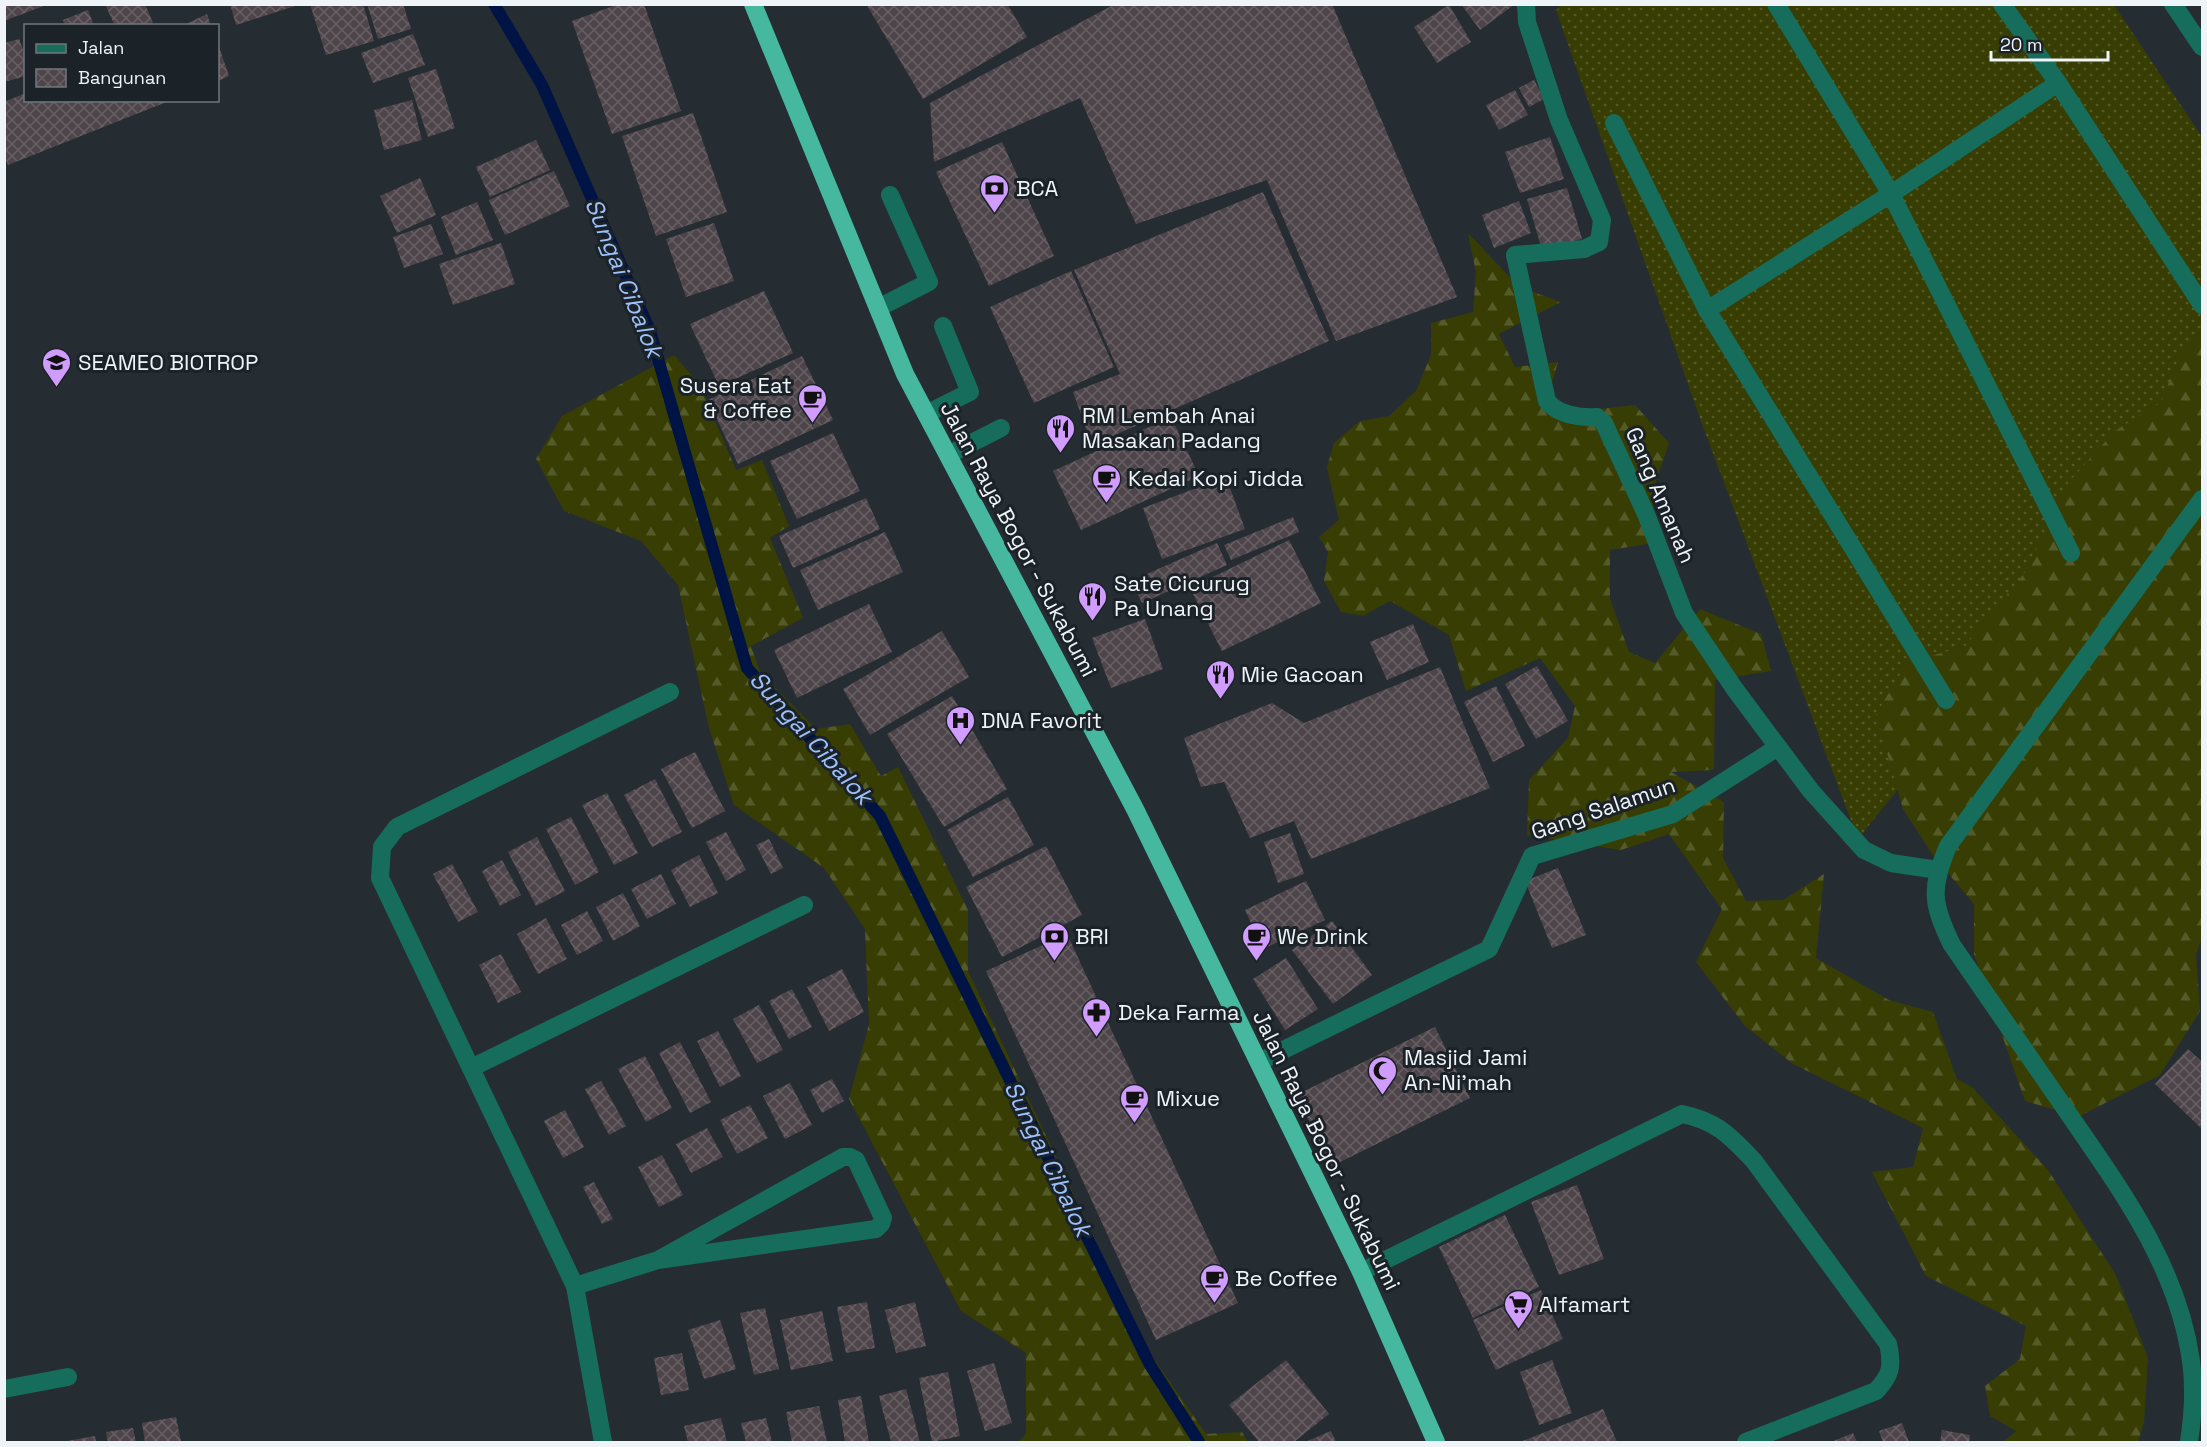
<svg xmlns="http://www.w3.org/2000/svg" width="2207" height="1447" font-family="'Space Grotesk',sans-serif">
  <defs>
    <pattern id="grass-dots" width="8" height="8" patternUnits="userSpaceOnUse" patternTransform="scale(1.5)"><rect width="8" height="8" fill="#373d03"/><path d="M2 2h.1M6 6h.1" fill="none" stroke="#545a28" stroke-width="1.8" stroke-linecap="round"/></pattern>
    <pattern id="forest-firs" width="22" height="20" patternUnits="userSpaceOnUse" patternTransform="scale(1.5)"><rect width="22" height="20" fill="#373d03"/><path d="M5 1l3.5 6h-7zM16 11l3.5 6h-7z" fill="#545a28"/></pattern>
    <pattern id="building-cross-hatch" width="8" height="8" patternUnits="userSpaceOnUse" patternTransform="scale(1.5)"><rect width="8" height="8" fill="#4e454a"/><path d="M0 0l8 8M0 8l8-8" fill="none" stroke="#686065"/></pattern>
  </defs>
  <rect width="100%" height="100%" fill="#252d32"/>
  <path fill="url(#grass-dots)" d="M1563,4L2114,5L2202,137V411L1858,839L1702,424L1556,10Z"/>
  <g fill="url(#forest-firs)">
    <path d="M1468,233L1519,287L1561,302L1499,334L1515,367L1558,362L1548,397L1580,411L1635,405L1669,443L1653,490V543L1610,550V599L1629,652L1655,663L1700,609L1761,634L1771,671L1715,680L1714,770L1671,772L1724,802L1723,858L1746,901L1783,900L1824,874L1816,958L1889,1000L1933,1012L1957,1079L1972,1087L2048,1170L2116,1275L2148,1358L2144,1422L2138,1442H2003L2016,1431L1990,1416L1985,1386L2020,1359L2026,1326L1926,1276L1872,1172L1913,1167L1923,1128L1793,1064L1745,1026L1696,962L1722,909L1669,834L1621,850L1527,835L1529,780L1568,738L1575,706L1540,658L1466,691L1449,635L1390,601L1363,616L1341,612L1324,581L1328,552L1319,537L1339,520L1327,467L1334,443L1360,421L1389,416L1416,391L1431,355V323L1473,312L1476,273Z"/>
    <path d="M2202,326V937L2196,955L2200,1011L2160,1075L2078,1117L2025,1101L1974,954V904L1932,854L1903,809L1876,714L1907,663L1965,646L2026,571L2068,483L2115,431L2161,402L2182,349Z"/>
    <path d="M674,355L700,385L736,470L762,460L789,526L770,538L803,618L751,646L760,672L816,729L850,724L881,776L898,767L968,910V971L1147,1349L1206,1434L1242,1432L1248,1442H1018L1026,1434V1353L961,1311L849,1099L869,1024L865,929L824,868L734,805L709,728L678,585L641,541L564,511L536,459L562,416Z"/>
  </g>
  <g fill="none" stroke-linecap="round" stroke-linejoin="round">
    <path stroke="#001345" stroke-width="12" d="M494,4L542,85L650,331L747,668L880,816L1150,1365L1199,1442"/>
  </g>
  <g fill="url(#building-cross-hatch)">
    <path d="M4,4H46V5L4,21Z"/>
    <path d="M105,4H145L153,23L147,26H115Z"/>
    <path d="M230,4H298V5L236,25Z"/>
    <path d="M310,4H363L374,41L326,55Z"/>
    <path d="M367,4H403L411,29L378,39Z"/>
    <path d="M619,4H644L681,111L612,134L572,21Z"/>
    <path d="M866,4H1007L1027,37L923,99Z"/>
    <path d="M1115,4H1332L1457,297L1336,341L1267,180L1136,224L1080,98L934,162L930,103Z"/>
    <path d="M1461,4H1515L1480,30Z"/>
    <path d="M1449,5L1471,42L1437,63L1414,27Z"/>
    <path d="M88,10L94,26H65L63,20Z"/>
    <path d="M207,14L211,26H182Z"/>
    <path d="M413,34L425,65L373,83L361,53Z"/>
    <path d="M19,39L26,57V76L4,82V43Z"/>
    <path d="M218,44L229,76L218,81Z"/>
    <path d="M436,69L455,128L428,137L408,78Z"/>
    <path d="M1534,80L1544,99L1529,107L1519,88Z"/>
    <path d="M1515,90L1528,115L1499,130L1486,105Z"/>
    <path d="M26,93V100L169,101L8,165L4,156V102Z"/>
    <path d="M412,100L422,140L384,150L374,110Z"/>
    <path d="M693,113L727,212L656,236L622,136Z"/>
    <path d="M1550,137L1564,179L1520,193L1505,152Z"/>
    <path d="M536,140L550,170L490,197L476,167Z"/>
    <path d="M1002,142L1054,256L989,286L936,172Z"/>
    <path d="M554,171L570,206L505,235L489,200Z"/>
    <path d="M420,178L436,215L397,233L380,196Z"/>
    <path d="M1567,188L1582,239L1542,250L1527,199Z"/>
    <path d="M1263,192L1329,341L1092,445L1073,392L1120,374L1074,270Z"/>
    <path d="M1519,201L1531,233L1494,248L1482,215Z"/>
    <path d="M477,202L493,240L456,255L441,217Z"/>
    <path d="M714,223L734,281L686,297L666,239Z"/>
    <path d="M431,224L443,254L404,268L393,237Z"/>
    <path d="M501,243L515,284L453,305L439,264Z"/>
    <path d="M1071,271L1114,367L1034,403L990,307Z"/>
    <path d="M764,291L793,353L719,386L690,324Z"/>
    <path d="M802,356L833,420L738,464L708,400Z"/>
    <path d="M1171,417L1199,476L1081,530L1053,471Z"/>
    <path d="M833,433L860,491L797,519L770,461Z"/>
    <path d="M1226,477L1245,529L1162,559L1143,508Z"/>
    <path d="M866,498L880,529L793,568L779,536Z"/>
    <path d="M1293,517L1299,532L1231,560L1224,545Z"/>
    <path d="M885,532L903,572L818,610L800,570Z"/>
    <path d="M1289,540L1321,603L1222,651L1190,588Z"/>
    <path d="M1217,543L1227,565L1142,603L1131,581Z"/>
    <path d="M869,604L892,652L797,698L774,650Z"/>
    <path d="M1145,619L1163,669L1111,688L1092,638Z"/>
    <path d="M1413,624L1429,662L1387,680L1370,642Z"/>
    <path d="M942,631L969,677L870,735L843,689Z"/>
    <path d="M1537,666L1568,721L1536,739L1505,684Z"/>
    <path d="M1440,667L1490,788L1311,859L1294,821L1250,838L1224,782L1201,787L1184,738L1272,703L1304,723Z"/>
    <path d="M1496,686L1525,746L1493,762L1464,702Z"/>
    <path d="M952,696L1007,789L944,827L887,734Z"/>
    <path d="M695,752L725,811L692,828L661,769Z"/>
    <path d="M655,779L682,832L652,847L624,795Z"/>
    <path d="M607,793L638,853L614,865L582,805Z"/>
    <path d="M1008,797L1034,845L973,877L947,830Z"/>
    <path d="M571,817L599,872L575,885L546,829Z"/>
    <path d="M726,832L746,870L726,881L706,842Z"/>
    <path d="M1290,833L1304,874L1278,883L1264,842Z"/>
    <path d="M537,837L565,891L536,906L508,852Z"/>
    <path d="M769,839L783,868L771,874L756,845Z"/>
    <path d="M1046,846L1082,915L1002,957L966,887Z"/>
    <path d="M699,855L718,893L690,907L671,870Z"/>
    <path d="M502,860L521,895L500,906L482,871Z"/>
    <path d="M452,864L478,912L458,922L433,874Z"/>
    <path d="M1558,868L1586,935L1552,948L1525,881Z"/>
    <path d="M661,874L676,904L647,919L631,889Z"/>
    <path d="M1306,881L1325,920L1263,949L1245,910Z"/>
    <path d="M623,893L640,926L613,941L596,907Z"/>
    <path d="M587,911L603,941L577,955L561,925Z"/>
    <path d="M546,918L567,959L538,974L517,934Z"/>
    <path d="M1332,921L1372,975L1333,1004L1292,950Z"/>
    <path d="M1067,934L1238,1303L1156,1340L986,971Z"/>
    <path d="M501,954L521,992L498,1003L479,965Z"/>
    <path d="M1286,958L1318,1009L1285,1030L1253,979Z"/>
    <path d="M842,969L864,1012L829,1031L807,987Z"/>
    <path d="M792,989L812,1027L789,1039L769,1001Z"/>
    <path d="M759,1005L783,1050L757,1063L733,1019Z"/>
    <path d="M1435,1027L1470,1098L1332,1166L1296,1095Z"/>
    <path d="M718,1031L741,1076L720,1087L697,1041Z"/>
    <path d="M680,1042L711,1102L690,1113L659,1053Z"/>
    <path d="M2188,1049L2202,1062V1129L2155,1084Z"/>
    <path d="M645,1056L672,1108L646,1122L618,1069Z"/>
    <path d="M832,1079L844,1101L822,1113L810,1090Z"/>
    <path d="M601,1081L626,1126L609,1135L585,1089Z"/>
    <path d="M790,1083L812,1125L785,1139L763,1096Z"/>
    <path d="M750,1105L768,1138L737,1154L720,1120Z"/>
    <path d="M565,1110L584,1147L563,1158L544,1121Z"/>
    <path d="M707,1128L723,1157L691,1173L676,1144Z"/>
    <path d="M662,1155L683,1195L659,1207L638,1167Z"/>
    <path d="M594,1182L613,1219L602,1224L583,1187Z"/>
    <path d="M1577,1185L1604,1259L1559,1275L1531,1202Z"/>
    <path d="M1505,1215L1539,1287L1473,1318L1439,1247Z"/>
    <path d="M1541,1290L1563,1339L1496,1370L1473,1320Z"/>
    <path d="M867,1302L875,1348L846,1353L837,1307Z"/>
    <path d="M915,1302L926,1346L896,1353L885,1310Z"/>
    <path d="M765,1308L779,1369L754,1375L740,1313Z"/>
    <path d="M822,1311L833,1361L791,1370L780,1320Z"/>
    <path d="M720,1320L736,1369L704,1379L688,1330Z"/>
    <path d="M682,1353L689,1390L661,1395L654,1358Z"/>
    <path d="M1286,1360L1329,1414L1294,1442H1259L1229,1405Z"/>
    <path d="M1552,1360L1572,1413L1539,1425L1520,1372Z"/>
    <path d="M994,1363L1012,1423L985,1431L967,1371Z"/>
    <path d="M948,1372L960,1436L932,1442L919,1378Z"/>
    <path d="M906,1389L920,1442H891L879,1396Z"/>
    <path d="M861,1396L869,1442H845L838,1400Z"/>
    <path d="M819,1406L827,1442H792L786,1412Z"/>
    <path d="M1603,1409L1617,1442H1520Z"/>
    <path d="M176,1417L181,1442H145L142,1423Z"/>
    <path d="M721,1418L727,1442H688L684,1426Z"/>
    <path d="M766,1418L772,1442H746L741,1423Z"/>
    <path d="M1902,1423L1909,1442H1883L1879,1431Z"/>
    <path d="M133,1428L136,1442H108L106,1432Z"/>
    <path d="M1942,1430L1970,1435L1969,1442H1940Z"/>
    <path d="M1331,1431L1336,1442H1305Z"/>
    <path d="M1853,1433L1857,1442H1831Z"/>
    <path d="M95,1436L96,1442H67V1441Z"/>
  </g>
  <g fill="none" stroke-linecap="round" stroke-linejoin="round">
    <g stroke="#176d5c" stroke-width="18">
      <path d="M1526,4L1527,22L1559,120L1602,220L1599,242L1584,249L1515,255L1547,401C1558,415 1580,418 1597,417L1604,423L1646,514L1684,613L1734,688L1778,747L1811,791L1864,850L1891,863L1938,870"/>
      <path d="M1776,4L1891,194L2071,553"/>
      <path d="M2002,4L2058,83L2202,305"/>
      <path d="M2173,4L2202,47"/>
      <path d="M1614,123L1707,310"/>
      <path d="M878,308L929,282L890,195"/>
      <path d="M926,414L970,392L943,326"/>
      <path d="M948,455L1001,428"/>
      <path d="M1946,700L1707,310L1891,194L2058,83"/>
      <path d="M1259,1062L1489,949L1532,856L1673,814L1778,747"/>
      <path d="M471,1068L804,905"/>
      <path d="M1361,1272L1682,1114C1717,1121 1730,1136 1754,1161L1888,1344C1893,1366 1891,1375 1876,1391L1746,1442"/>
      <path d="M575,1286L658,1260L843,1157H850L856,1160L883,1218L881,1224L876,1229L658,1260"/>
      <path d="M4,1389L68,1377"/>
      <path d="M603,1442L575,1286L380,878L382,847L397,827L670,692"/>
      <path d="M2189,1442C2193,1415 2195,1388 2191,1361C2178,1266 2119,1187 2066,1110C2028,1055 1990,1000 1952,945C1932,904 1930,889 1948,846L2202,499"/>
    </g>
    <path stroke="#45b89f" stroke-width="18" d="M753,4L905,374L1135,809L1361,1272L1436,1442"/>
  </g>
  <defs>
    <symbol id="bank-pin" viewBox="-11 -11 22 30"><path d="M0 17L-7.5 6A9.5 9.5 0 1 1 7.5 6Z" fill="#d09dfe" stroke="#1c2328"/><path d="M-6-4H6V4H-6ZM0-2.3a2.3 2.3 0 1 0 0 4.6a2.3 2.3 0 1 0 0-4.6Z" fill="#111"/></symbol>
    <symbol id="school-pin" viewBox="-11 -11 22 30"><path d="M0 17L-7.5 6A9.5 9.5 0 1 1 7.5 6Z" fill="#d09dfe" stroke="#1c2328"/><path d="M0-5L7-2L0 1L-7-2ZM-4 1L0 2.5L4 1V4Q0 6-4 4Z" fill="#111"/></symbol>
    <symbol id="cafe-pin" viewBox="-11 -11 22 30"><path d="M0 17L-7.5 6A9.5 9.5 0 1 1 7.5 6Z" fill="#d09dfe" stroke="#1c2328"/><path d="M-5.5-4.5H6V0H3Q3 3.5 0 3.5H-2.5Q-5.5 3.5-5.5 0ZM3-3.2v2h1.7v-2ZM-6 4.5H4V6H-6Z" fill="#111"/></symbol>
    <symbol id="restaurant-pin" viewBox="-11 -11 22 30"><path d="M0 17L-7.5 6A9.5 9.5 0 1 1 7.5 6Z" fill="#d09dfe" stroke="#1c2328"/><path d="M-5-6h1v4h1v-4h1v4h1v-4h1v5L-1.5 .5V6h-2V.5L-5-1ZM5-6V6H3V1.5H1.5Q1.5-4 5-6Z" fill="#111"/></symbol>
    <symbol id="hospital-pin" viewBox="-11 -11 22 30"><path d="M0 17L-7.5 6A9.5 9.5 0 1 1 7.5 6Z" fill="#d09dfe" stroke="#1c2328"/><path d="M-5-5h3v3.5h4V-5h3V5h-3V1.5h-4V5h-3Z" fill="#111"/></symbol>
    <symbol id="pharmacy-pin" viewBox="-11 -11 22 30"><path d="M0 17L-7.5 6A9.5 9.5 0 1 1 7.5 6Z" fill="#d09dfe" stroke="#1c2328"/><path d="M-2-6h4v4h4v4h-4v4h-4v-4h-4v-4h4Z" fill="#111"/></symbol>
    <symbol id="mosque-pin" viewBox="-11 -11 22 30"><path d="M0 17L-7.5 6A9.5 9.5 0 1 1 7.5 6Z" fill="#d09dfe" stroke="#1c2328"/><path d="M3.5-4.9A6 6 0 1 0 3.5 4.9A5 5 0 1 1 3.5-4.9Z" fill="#111"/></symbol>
    <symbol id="supermarket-pin" viewBox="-11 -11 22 30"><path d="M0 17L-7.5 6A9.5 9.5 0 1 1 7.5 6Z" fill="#d09dfe" stroke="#1c2328"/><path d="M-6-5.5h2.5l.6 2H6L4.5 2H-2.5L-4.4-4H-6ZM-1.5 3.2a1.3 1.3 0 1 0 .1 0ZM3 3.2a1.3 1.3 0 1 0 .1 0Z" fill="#111"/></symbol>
  </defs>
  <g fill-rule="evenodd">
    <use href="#bank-pin" x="978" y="172" width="33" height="45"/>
    <use href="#school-pin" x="40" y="346" width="33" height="45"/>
    <use href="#cafe-pin" x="796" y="382" width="33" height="45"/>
    <use href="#restaurant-pin" x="1044" y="412" width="33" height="45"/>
    <use href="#cafe-pin" x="1090" y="462" width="33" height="45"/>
    <use href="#restaurant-pin" x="1076" y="580" width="33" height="45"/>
    <use href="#restaurant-pin" x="1204" y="658" width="33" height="45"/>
    <use href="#hospital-pin" x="944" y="704" width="33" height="45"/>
    <use href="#bank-pin" x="1038" y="920" width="33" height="45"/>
    <use href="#cafe-pin" x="1240" y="920" width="33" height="45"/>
    <use href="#pharmacy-pin" x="1080" y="996" width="33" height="45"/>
    <use href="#mosque-pin" x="1366" y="1054" width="33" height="45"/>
    <use href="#cafe-pin" x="1118" y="1082" width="33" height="45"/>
    <use href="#cafe-pin" x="1198" y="1262" width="33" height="45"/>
    <use href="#supermarket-pin" x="1502" y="1288" width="33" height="45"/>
  </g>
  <g text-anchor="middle" stroke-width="6" stroke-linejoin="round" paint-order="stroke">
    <g font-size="22" fill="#eff4f8" stroke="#1c2328" text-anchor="start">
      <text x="1016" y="196">BCA</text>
      <text x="78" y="370">SEAMEO BIOTROP</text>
      <text x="792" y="393" text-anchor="end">Susera Eat<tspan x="792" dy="25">&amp; Coffee</tspan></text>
      <text x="1082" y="423">RM Lembah Anai<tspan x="1082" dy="25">Masakan Padang</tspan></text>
      <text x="1128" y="486">Kedai Kopi Jidda</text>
      <text x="1114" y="591">Sate Cicurug<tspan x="1114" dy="25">Pa Unang</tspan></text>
      <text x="1241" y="682">Mie Gacoan</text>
      <text x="981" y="728">DNA Favorit</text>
      <text x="1075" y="944">BRI</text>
      <text x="1277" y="944">We Drink</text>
      <text x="1118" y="1020">Deka Farma</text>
      <text x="1404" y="1065">Masjid Jami<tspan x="1404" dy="25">An-Ni'mah</tspan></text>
      <text x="1156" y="1106">Mixue</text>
      <text x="1235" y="1286">Be Coffee</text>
      <text x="1539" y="1312">Alfamart</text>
    </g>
    <g font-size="22" fill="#eff4f8" stroke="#1c2328">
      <text transform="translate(1661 495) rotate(67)" y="8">Gang Amanah</text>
      <text transform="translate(1019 539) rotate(62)" y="8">Jalan Raya Bogor - Sukabumi</text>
      <text transform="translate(1603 808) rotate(-19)" y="8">Gang Salamun</text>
      <text transform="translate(1327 1150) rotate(64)" y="8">Jalan Raya Bogor - Sukabumi</text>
    </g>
    <g font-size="24" font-style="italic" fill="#9dc1fc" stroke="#1c2328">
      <text transform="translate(624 278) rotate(68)" y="8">Sungai Cibalok</text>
      <text transform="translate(811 738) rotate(48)" y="8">Sungai Cibalok</text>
      <text transform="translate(1048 1159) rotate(64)" y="8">Sungai Cibalok</text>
    </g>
  </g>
  <rect width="2207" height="1447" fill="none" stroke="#eff4f8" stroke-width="12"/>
  <rect x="24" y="24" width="195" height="78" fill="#1c2328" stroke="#70777b" stroke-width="1.5"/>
  <rect x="36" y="44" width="30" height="9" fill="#176d5c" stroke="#70777b" stroke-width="1.5"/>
  <text x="78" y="54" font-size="18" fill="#eff4f8">Jalan</text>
  <rect x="36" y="69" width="30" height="18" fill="url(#building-cross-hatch)" stroke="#70777b" stroke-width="1.5"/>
  <text x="78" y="84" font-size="18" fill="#eff4f8">Bangunan</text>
  <path d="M1991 51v9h117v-9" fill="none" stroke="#eff4f8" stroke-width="3"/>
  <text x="2000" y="51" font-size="18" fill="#eff4f8" stroke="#1c2328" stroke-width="4.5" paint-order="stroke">20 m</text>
</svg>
